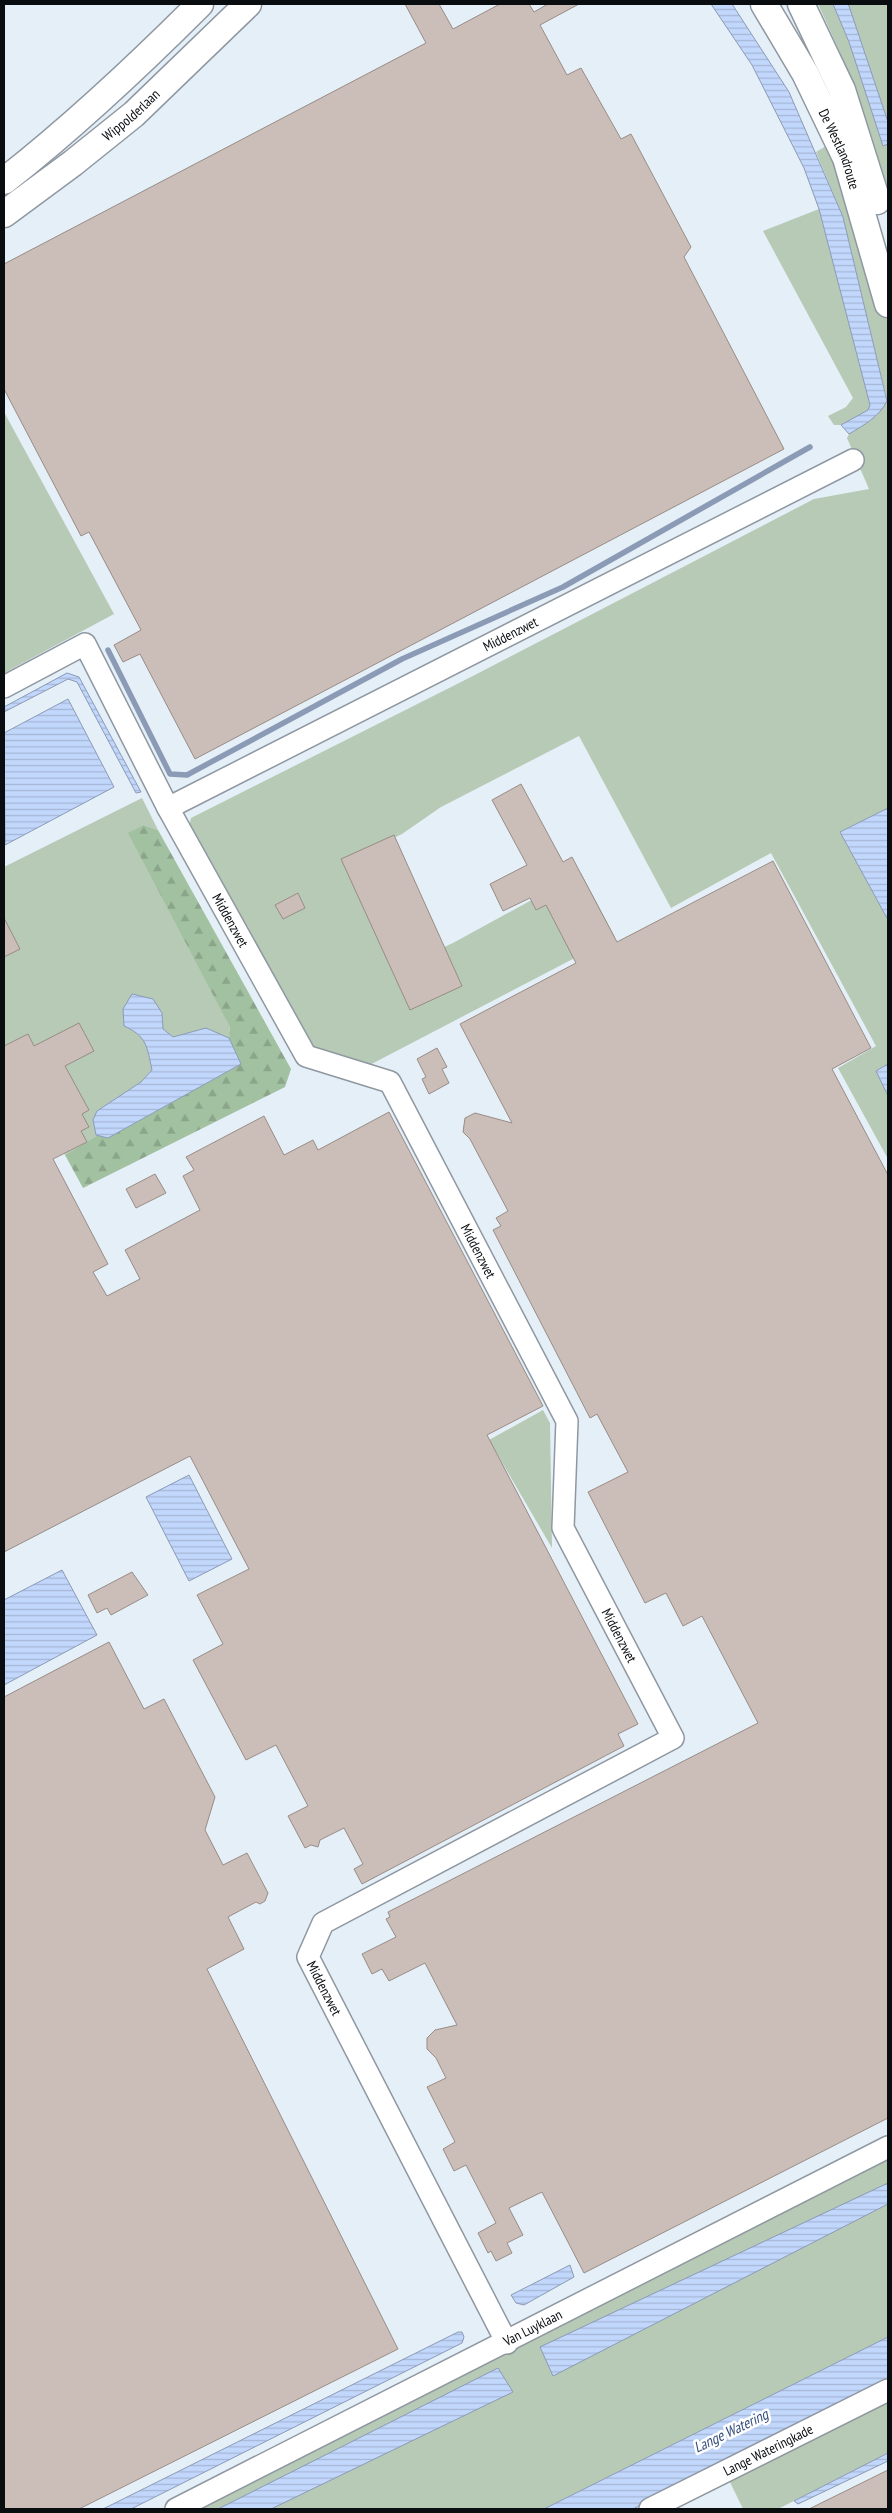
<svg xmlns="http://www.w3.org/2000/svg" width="892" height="2513" font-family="'PT Sans Narrow',sans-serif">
  <defs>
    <pattern id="forest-firs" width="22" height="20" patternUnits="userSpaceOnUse" patternTransform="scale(1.25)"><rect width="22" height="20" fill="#a2c1a0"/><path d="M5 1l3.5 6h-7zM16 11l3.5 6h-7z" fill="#8aa589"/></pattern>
    <pattern id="water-rules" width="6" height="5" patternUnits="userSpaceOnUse" patternTransform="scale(1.25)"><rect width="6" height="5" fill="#c2d7fc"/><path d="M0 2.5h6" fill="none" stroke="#a5b7d7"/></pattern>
  </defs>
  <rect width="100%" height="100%" fill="#e5eff8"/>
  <g fill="#b6cab5">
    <path d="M818,4H833L849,42L883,146L888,144V211L843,59Z"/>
    <path d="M847,4H888V122L849,6Z"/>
    <path d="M836,140L888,324V808L840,832L888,920V1064L876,1071L888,1096V1159L838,1068L876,1046L771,853L671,908L579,736L441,807L402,834L346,861L396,969L453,943L581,873L615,937L362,1069L310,1053L188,831L191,818L467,679L814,499L869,489L847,438L849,434L870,421L887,400L843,217L816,152Z"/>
    <path d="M819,209L870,405L868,410L841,425H834L828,416L846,407L853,398L763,231Z"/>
    <path d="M4,412L114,614L4,673Z"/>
    <path d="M142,798L158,830L144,825L230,1027L229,1038L206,1028L173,1037L163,1029L162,1013L136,1031L146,1043L152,1070L141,1082L97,1111L96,1135H98L65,1155L4,1043V867Z"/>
    <path d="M543,1410L550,1423L552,1548L489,1440Z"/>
    <path d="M888,2158V2337L544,2509H164L490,2362Z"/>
    <path d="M888,2398V2453L778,2509H743L728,2478Z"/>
  </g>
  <path fill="url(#forest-firs)" d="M144,825L158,830L291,1069L285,1087L83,1188L65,1155L98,1135L108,1138L241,1064L229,1038L230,1027L128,833Z"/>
  <g fill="url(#water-rules)" stroke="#8b9ab5">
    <path d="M711,4H732L789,92L843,217L887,401C879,417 864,425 849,434L841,425L868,410L870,405L819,209L804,168L752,65Z"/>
    <path d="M833,4H847L849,6L888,122V144L883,146L849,42Z"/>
    <path d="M67,673L79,677L141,792L136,793L77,682L68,679L4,712V707Z"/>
    <path d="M68,699L114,787L5,845L4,733Z"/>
    <path d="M888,808V920L840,832Z"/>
    <path d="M132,994L153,999L162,1013L163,1029L173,1037L206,1028L229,1038L241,1064L108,1138L96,1135L93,1120L97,1111L141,1082L152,1070C147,1047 147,1036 124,1026L123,1009Z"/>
    <path d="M888,1064V1096L876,1071Z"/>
    <path d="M189,1475L232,1559L189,1581L146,1497Z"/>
    <path d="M62,1570L97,1635L4,1685V1600Z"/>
    <path d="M888,2183V2204L553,2376L540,2347Z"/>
    <path d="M570,2265L574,2277L524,2305L516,2303L511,2295Z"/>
    <path d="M458,2332H462L464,2337L462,2343L131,2509H103Z"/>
    <path d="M888,2337V2382L867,2393L633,2509H544Z"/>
    <path d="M498,2368L513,2392L271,2509H218Z"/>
    <path d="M888,2453V2461L798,2504L794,2501Z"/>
  </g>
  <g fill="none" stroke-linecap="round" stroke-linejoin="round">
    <path stroke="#8b9ab5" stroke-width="5.5" d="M108,650L170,774L187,775L402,659L563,587L810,447"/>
  </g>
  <g fill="#cbbeb8" stroke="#988c86">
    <path d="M405,4H439L453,29L500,4H529L534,12L548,4H579L540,25L567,75L581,68L621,139L631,134L691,247L684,257L784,449L195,759L140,654L123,662L114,645L141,630L89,532L81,536L4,389V264L426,43Z"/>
    <path d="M521,784L563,862L572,857L617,942L773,861L871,1048L832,1069L888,1175V2118L584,2273L542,2192L509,2208L523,2235L507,2243L512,2253L496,2261L491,2251L488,2253L478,2233L496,2223L466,2165L454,2171L443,2149L455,2142L427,2087L446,2078L436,2058L427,2049V2038L435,2030L457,2025L425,1963L389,1981L382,1969L372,1974L362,1954L396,1937L386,1919L390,1917L388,1912L758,1723L702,1616L683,1626L666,1593L645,1603L588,1492L628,1472L597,1414L590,1418L493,1230L501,1226L496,1218L508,1211L470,1139L463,1132L465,1118L475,1113L512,1123L460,1024L576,963L546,905L536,910L530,898L503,911L490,884L527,865L492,800Z"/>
    <path d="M394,835L462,986L410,1010L341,859Z"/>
    <path d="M298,893L305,908L283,919L275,905Z"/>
    <path d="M4,918L20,949L4,957Z"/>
    <path d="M79,1023L94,1051L65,1066L89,1110L82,1114L89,1127L81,1131L87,1142L53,1159L108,1264L93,1272L107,1296L140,1279L125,1250L200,1210L183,1176L194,1170L186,1157L264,1116L284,1155L313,1140L318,1150L389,1112L543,1406L487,1435L638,1724L618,1734L624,1746L362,1884L354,1869L363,1864L344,1828L320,1840L318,1847L311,1845L305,1848L288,1816L308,1806L276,1745L246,1760L193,1660L223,1644L197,1595L249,1569L190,1456L4,1552V1046L28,1034L34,1046Z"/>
    <path d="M437,1048L447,1067L442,1069L449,1083L429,1094L422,1079L426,1077L417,1059Z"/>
    <path d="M155,1174L166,1193L136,1208L126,1189Z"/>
    <path d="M132,1572L148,1595L111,1615L107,1608L97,1613L88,1595Z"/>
    <path d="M109,1642L144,1709L164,1699L215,1797L205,1830L223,1865L247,1853L268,1893L265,1901L260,1904L256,1902L228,1917L244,1949L207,1969L398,2349L79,2509H4V1697Z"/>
    <path d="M888,2470V2509H809Z"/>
  </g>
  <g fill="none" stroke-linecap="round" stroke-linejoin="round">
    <defs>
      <g id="minor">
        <path id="s1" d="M4,687L85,644L168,808L306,1056L390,1082L567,1421L563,1528L673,1738L323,1923L308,1957L507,2343"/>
        <path id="s2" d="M168,808L853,460"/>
        <path id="s3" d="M176,2509L888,2147"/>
        <path id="s4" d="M650,2509L888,2390"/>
      </g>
      <g id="major">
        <path id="s5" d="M764,4L805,73L846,158L888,304"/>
        <path d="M801,4L842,90L877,201"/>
        <path d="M4,181C73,127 138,66 200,4"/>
        <path id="s6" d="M4,214L73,163L134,114L248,4"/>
      </g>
    </defs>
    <use href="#minor" stroke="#8f98a1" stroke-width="24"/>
    <use href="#major" stroke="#8f98a1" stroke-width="29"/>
    <use href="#minor" stroke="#fff" stroke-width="21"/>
    <use href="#major" stroke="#fff" stroke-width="26"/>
  </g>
  <g text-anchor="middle" stroke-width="5" stroke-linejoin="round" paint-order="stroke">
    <g font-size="14" fill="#0a0d10" stroke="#fff">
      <text dy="5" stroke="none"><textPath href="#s6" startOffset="161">Wippolderlaan</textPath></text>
      <text dy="5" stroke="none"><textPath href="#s5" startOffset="164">De Westlandroute</textPath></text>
      <text dy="5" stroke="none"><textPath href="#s2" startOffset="384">Middenzwet</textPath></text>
      <text dy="5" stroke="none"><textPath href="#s1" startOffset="404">Middenzwet</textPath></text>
      <text dy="5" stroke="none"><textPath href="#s1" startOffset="838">Middenzwet</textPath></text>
      <text dy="5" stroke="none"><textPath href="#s1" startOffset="1258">Middenzwet</textPath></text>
      <text dy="5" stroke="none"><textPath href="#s1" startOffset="1842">Middenzwet</textPath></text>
      <text dy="5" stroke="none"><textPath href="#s3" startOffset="400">Van Luyklaan</textPath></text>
      <text dy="5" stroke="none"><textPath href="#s4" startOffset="132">Lange Wateringkade</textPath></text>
    </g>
    <g font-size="15" font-style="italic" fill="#334c7c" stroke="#fff">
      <text transform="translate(731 2431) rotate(-26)" y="5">Lange Watering</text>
    </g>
  </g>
  <rect width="892" height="2513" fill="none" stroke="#0a0d10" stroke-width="10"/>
</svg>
